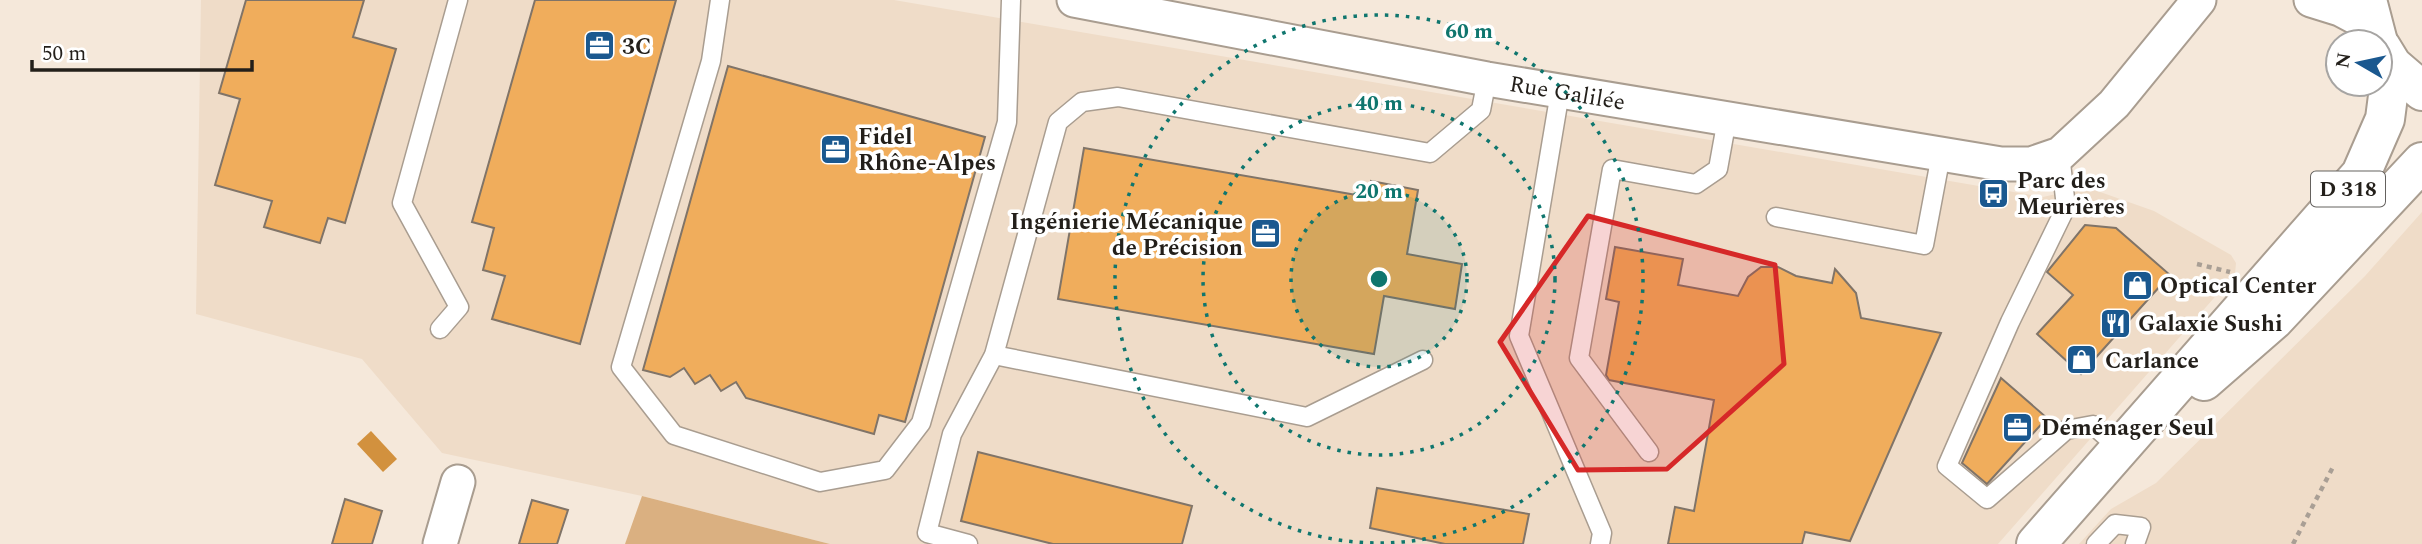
<svg xmlns="http://www.w3.org/2000/svg" width="2422" height="544" font-family="Spectral,serif">
  <rect width="100%" height="100%" fill="#f5e8da"/>
  <g fill="#efdcc8">
    <path d="M201,0H894L2043,197L2086,187L2154,211L2231,255L2236,263L2235,274L1998,544H830L642,496L442,453L362,359L196,314Z"/>
    <path d="M2422,212V544H2079L2111,509L2156,483L2365,276Z"/>
  </g>
  <path fill="#dab081" d="M642,496L830,544H625Z"/>
  <path fill="#d2913e" d="M371,431L397,459L383,472L357,444Z"/>
  <g fill="#f0ad5c" stroke="#807468" stroke-width="2">
    <path d="M246,0H364L353,37L396,49L345,223L328,218L320,243L264,227L272,201L215,185L240,99L219,93Z"/>
    <path d="M535,0H676L580,344L492,319L505,276L483,270L494,228L472,222Z"/>
    <path d="M728,66L985,137L905,422L879,415L874,434L746,398L736,382L721,391L710,375L695,384L684,368L670,377L643,370Z"/>
    <path d="M1084,148L1368,197L1371,181L1418,190L1407,254L1462,264L1455,309L1384,296L1374,354L1058,299Z"/>
    <path d="M2085,225L2116,228L2170,275L2081,374L2037,334L2073,295L2047,272Z"/>
    <path d="M1615,247L1683,259L1678,285L1738,296L1748,277L1761,267H1778L1796,276L1832,283L1835,269L1856,293L1861,318L1941,333L1850,541L1805,532L1802,544H1668L1675,507L1694,511L1714,400L1609,380L1606,375L1619,302L1606,299Z"/>
    <path d="M2001,378L2047,418L1987,484L1962,463Z"/>
    <path d="M978,452L1192,506L1182,544H1053L961,521Z"/>
    <path d="M1377,488L1529,514L1523,544H1445L1370,528Z"/>
    <path d="M345,499L382,511L372,544H332Z"/>
    <path d="M532,500L568,510L557,544H519Z"/>
  </g>
  <g fill="none" stroke-linecap="round" stroke-linejoin="round">
    <defs>
      <g id="lane">
        <path d="M720,0L711,61L621,367L674,435L820,482L885,470L921,423L1007,122L1011,0"/>
        <path d="M1560,92L1519,336L1602,533L1600,544"/>
        <path d="M2060,154L2066,207L2010,322L1947,466L1987,499L2066,430L2093,425L2118,447"/>
        <path d="M1776,217L1924,245L1941,155"/>
        <path d="M440,329L459,307L402,203L458,0"/>
        <path d="M994,355L1307,417L1423,360"/>
        <path d="M1649,452L1579,358L1612,169L1696,184L1718,169L1727,119"/>
        <path d="M968,544L927,533L952,434L994,355L1058,122L1082,102L1118,97L1430,153L1481,110L1487,79"/>
        <path d="M2096,544L2115,524L2141,527L2135,544"/>
      </g>
      <g id="street">
        <path id="s1" d="M1074,0L1487,79L2001,164H2031L2060,154L2114,104L2199,0"/>
        <path d="M2311,0L2340,9L2372,26"/>
        <path d="M440,544L458,482"/>
      </g>
      <g id="primary">
        <path d="M2367,0L2378,42"/>
        <path d="M2381,47L2392,65L2422,91"/>
        <path d="M2204,381L2274,320L2422,162"/>
        <path d="M2036,544L2361,174L2385,119L2392,65"/>
      </g>
    </defs>
    <use href="#lane" stroke="#a99d90" stroke-width="21"/>
    <use href="#street" stroke="#a99d90" stroke-width="37"/>
    <use href="#primary" stroke="#a99d90" stroke-width="42"/>
    <g stroke="#a99f95" stroke-width="4.5" stroke-dasharray="5 5" stroke-linecap="butt">
      <path d="M2197,264L2230,272"/>
      <path d="M2293,544L2333,467"/>
    </g>
    <use href="#lane" stroke="#fff" stroke-width="18"/>
    <use href="#street" stroke="#fff" stroke-width="33"/>
    <use href="#primary" stroke="#fff" stroke-width="38"/>
  </g>
  <path fill="#d62828" fill-opacity="0.2" stroke="#d62828" stroke-width="5" stroke-linejoin="round" d="M1588,216L1775,265L1784,364L1667,469L1578,470L1500,342Z"/>
  <circle cx="1379" cy="279" r="88" fill="#0f766e" fill-opacity=".12"/>
  <g fill="none" stroke="#0f766e" stroke-width="3.5" stroke-dasharray="3.5 7">
    <circle cx="1379" cy="279" r="88"/>
    <circle cx="1379" cy="279" r="176"/>
    <circle cx="1379" cy="279" r="264"/>
  </g>
  <defs>
    <symbol id="office-square" viewBox="-11 -11 22 22"><rect x="-9" y="-9" width="18" height="18" rx="4" fill="#1a588f" stroke="#fff"/><path d="M-6-3h4V-5.5h4V-3h4V5H-6ZM-1-4.5V-3h2v-1.5ZM-6 0V1H6V0Z" fill="#fff"/></symbol>
    <symbol id="bus-square" viewBox="-11 -11 22 22"><rect x="-9" y="-9" width="18" height="18" rx="4" fill="#1a588f" stroke="#fff"/><path d="M-5-6H5V4H4V6H2V4H-2V6H-4V4H-5ZM-3.5-4V0h7V-4ZM-3.5 1.2v1.5H-2V1.2ZM2 1.2v1.5H3.5V1.2Z" fill="#fff"/></symbol>
    <symbol id="shop-square" viewBox="-11 -11 22 22"><rect x="-9" y="-9" width="18" height="18" rx="4" fill="#1a588f" stroke="#fff"/><path d="M-5-2.5h2.3a2.7 3.5 0 0 1 5.4 0H5L5.5 6h-11ZM-1.5-2.5h3a1.5 2.3 0 0 0-3 0Z" fill="#fff"/></symbol>
    <symbol id="restaurant-square" viewBox="-11 -11 22 22"><rect x="-9" y="-9" width="18" height="18" rx="4" fill="#1a588f" stroke="#fff"/><path d="M-5-6h1v4h1v-4h1v4h1v-4h1v5L-1.5 .5V6h-2V.5L-5-1ZM5-6V6H3V1.5H1.5Q1.5-4 5-6Z" fill="#fff"/></symbol>
  </defs>
  <g fill-rule="evenodd">
    <use href="#office-square" x="582" y="28" width="35" height="35"/>
    <use href="#office-square" x="818" y="132" width="35" height="35"/>
    <use href="#bus-square" x="1976" y="176" width="35" height="35"/>
    <use href="#office-square" x="1248" y="216" width="35" height="35"/>
    <use href="#shop-square" x="2120" y="268" width="35" height="35"/>
    <use href="#restaurant-square" x="2098" y="306" width="35" height="35"/>
    <use href="#shop-square" x="2064" y="342" width="35" height="35"/>
    <use href="#office-square" x="2000" y="410" width="35" height="35"/>
  </g>
  <g text-anchor="middle" stroke-width="7" stroke-linejoin="round" paint-order="stroke">
    <rect fill="#fff" stroke="#65625f" stroke-width="2" x="2311" y="171.5" width="74" height="35" rx="5"/>
    <g font-size="21" font-weight="bold" fill="#231f1a">
      <text x="2348" y="196">D 318</text>
    </g>
    <g font-size="23" font-weight="bold" fill="#231f1a" stroke="#fff" text-anchor="start">
      <text x="622" y="54">3C</text>
      <text x="858" y="144">Fidel<tspan x="858" dy="26">Rhône-Alpes</tspan></text>
      <text x="2017" y="188">Parc des<tspan x="2017" dy="26">Meurières</tspan></text>
      <text x="1243" y="229" text-anchor="end">Ingénierie Mécanique<tspan x="1243" dy="26">de Précision</tspan></text>
      <text x="2160" y="293">Optical Center</text>
      <text x="2138" y="331">Galaxie Sushi</text>
      <text x="2105" y="368">Carlance</text>
      <text x="2041" y="435">Déménager Seul</text>
    </g>
    <g font-size="23" fill="#231f1a" stroke="#fff">
      <text dy="8" stroke="none"><textPath href="#s1" startOffset="502">Rue Galilée</textPath></text>
    </g>
  </g>
  <circle cx="1379" cy="279" r="10" fill="#0f766e" stroke="#fff" stroke-width="3.5"/>
  <g font-size="21" text-anchor="middle" font-weight="bold" fill="#0f766e" stroke="#fff" stroke-width="7" stroke-linejoin="round" paint-order="stroke">
    <text x="1469" y="38">60 m</text>
    <text x="1379" y="110">40 m</text>
    <text x="1379" y="198">20 m</text>
  </g>
  <g transform="translate(2359 63) rotate(279)"><circle r="33" fill="#ffffff" stroke="#a7a5a3" stroke-width="2"/>
  <path d="M0-5L12 26L0 18L-12 26Z" fill="#1a588f"/>
  <text y="-10" font-size="19" font-weight="bold" text-anchor="middle" fill="#231f1a">N</text>
  </g>
  <path d="M32 60v10h220v-10" fill="none" stroke="#231f1a" stroke-width="3.5"/>
  <text x="42" y="60" font-size="21" fill="#231f1a" stroke="#ffffff" stroke-width="5" paint-order="stroke">50 m</text>
</svg>
